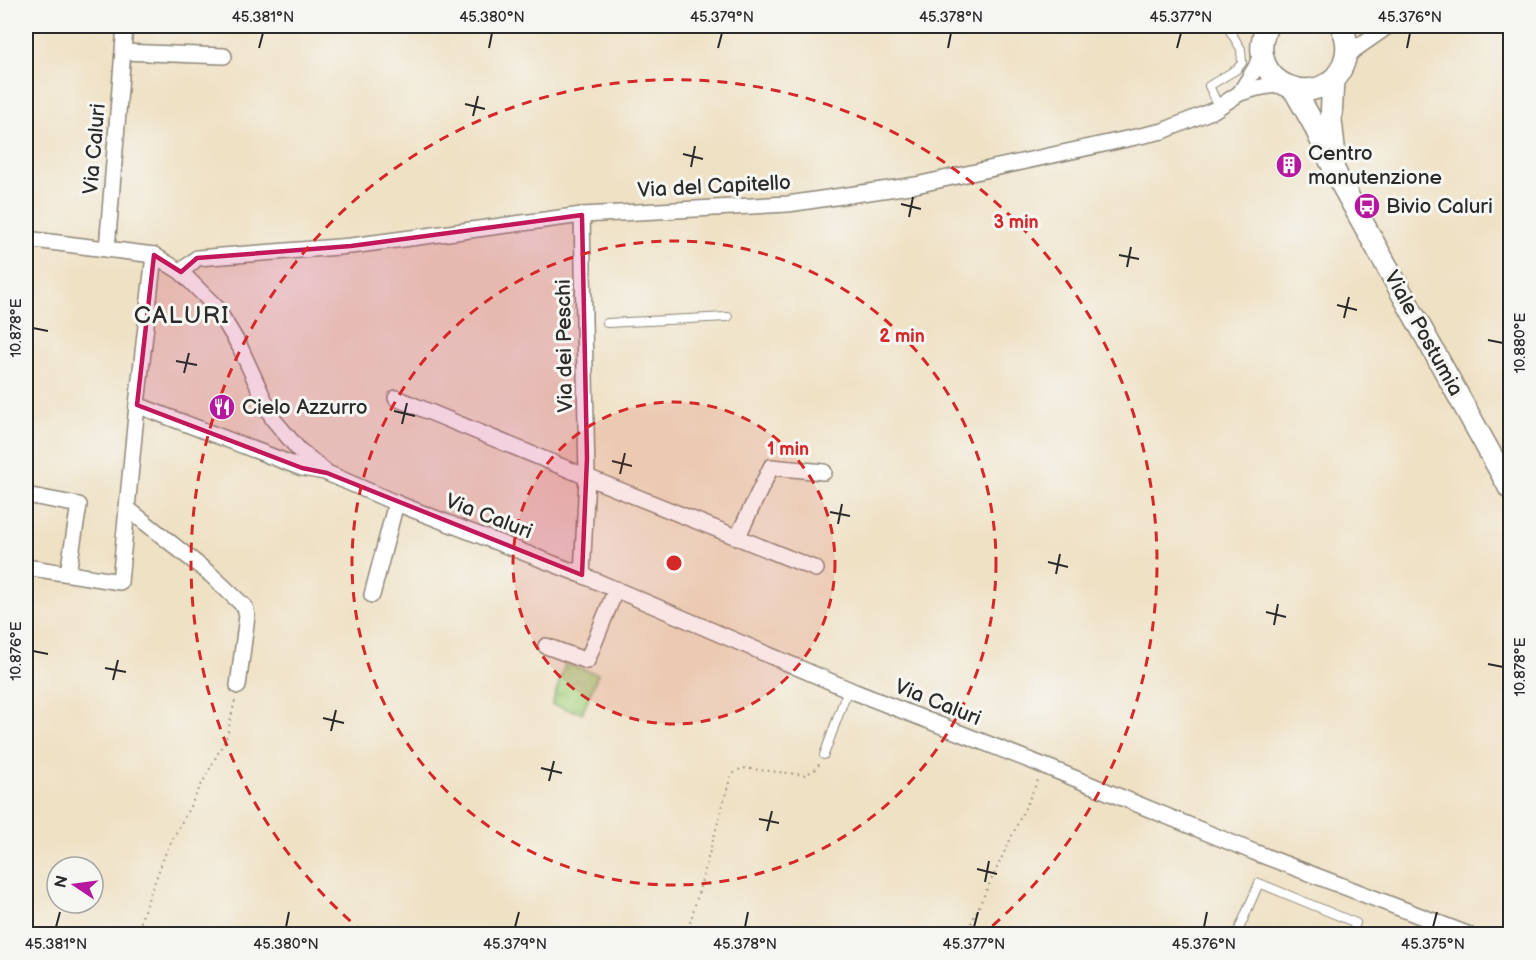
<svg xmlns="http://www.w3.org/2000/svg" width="1536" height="960" font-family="'Balsamiq Sans',sans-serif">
  <defs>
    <pattern id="park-crowns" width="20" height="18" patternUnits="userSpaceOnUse" patternTransform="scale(1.5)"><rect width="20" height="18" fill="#a7d27e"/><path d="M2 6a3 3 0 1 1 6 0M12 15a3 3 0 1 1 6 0" fill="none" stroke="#90b46d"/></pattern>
  </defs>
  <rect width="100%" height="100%" fill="#f6f6f2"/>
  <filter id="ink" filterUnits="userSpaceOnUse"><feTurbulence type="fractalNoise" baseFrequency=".0167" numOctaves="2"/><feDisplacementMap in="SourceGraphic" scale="12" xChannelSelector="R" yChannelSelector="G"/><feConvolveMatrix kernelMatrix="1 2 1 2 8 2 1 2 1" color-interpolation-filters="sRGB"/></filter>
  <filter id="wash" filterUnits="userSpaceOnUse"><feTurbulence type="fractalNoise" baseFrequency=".008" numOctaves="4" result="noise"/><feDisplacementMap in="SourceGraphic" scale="24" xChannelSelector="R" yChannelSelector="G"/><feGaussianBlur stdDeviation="1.35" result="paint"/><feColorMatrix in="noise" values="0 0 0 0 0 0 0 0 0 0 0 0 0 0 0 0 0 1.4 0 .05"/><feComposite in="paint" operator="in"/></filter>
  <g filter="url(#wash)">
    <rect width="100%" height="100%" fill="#efe1c4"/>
    <path fill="url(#park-crowns)" stroke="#697e54" stroke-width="1.5" d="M565,664L598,674L582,713L552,705Z"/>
  </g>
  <g filter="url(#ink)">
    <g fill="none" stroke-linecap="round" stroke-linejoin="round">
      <defs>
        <g id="service">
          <path d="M1219,107L1209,86L1237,69L1242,63L1241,49L1227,26"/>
          <path d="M607,323L728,317"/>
          <path d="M824,755L848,689"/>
          <path d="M1237,934L1259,883L1356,923L1351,934"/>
        </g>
        <g id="minor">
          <path d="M123,52L224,56"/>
          <path d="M1345,59L1355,49L1388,26"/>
          <path d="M1240,93L1256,67L1262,52"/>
          <path d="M582,215L587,477L582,575"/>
          <path d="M26,239L154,255L181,272L216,307L240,347L273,419L299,450L327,473L396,503L582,575L855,692L1052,769L1254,852L1467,934"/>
          <path d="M107,249L125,26"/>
          <path d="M154,255L137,405L302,468L325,472"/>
          <path d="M181,272L197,258L351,246L582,215L788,204L916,185L1163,131L1214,110L1240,93L1257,88L1282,84"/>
          <path d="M396,398L587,477L816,569"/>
          <path d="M137,405L127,508L211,575L245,607L247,616L238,686"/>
          <path d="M26,495L79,505L68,573"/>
          <path d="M737,538L771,467L824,472"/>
          <path d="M26,567L120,582L127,508"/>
          <path d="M372,595L396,503"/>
          <path d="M546,646L587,661L616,589"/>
        </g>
        <g id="secondary">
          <path d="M1267,26C1240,86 1326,115 1344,62C1349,49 1347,37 1341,26"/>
          <path d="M1333,79L1331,120L1335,156"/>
          <path d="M1293,88L1313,123L1338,178L1510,489"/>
        </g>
      </defs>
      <use href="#service" stroke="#8d8678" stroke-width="10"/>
      <use href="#minor" stroke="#8d8678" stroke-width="18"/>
      <use href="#secondary" stroke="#8d8678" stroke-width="24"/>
      <g stroke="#8d8678" stroke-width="2" stroke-dasharray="1.5 4.5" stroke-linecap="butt">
        <path d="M138,934L143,913L166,852L227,736L235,700"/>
        <path d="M687,934L731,775L742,768L805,775L816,769L820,763"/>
        <path d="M966,934L1038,780"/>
      </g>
      <use href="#service" stroke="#fff" stroke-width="8"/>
      <use href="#minor" stroke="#fff" stroke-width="15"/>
      <use href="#secondary" stroke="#fff" stroke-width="21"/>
    </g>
  </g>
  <path fill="#c2185b" fill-opacity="0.2" stroke="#c2185b" stroke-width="4.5" stroke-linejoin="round" d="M582,215L587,458L582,575L327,473L302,468L137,405L154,255L181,272L197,258L351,246Z"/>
  <path fill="none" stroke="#2b2b2b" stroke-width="2" d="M259,48L263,33M489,48L492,33M718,48L722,33M948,48L951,33M1177,48L1181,33M1407,48L1410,33M465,104L485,109M473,116L478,96M683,154L703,159M691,167L695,146M901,204L921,209M909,217L913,197M1119,255L1139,259M1127,267L1131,247M1337,305L1357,310M1344,318L1349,297M33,328L48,331M1488,340L1503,343M176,361L197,365M184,373L189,353M394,411L415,416M402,424L407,403M612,461L632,466M620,474L625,453M830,512L850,516M838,524L842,504M1048,562L1068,567M1056,574L1060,554M1266,612L1286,617M1274,625L1278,604M33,651L48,654M1488,664L1503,667M105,668L126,672M113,680L118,660M323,718L344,723M331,731L336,710M541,768L562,773M549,781L554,761M759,819L779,823M767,831L772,811M977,869L997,874M985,882L989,861M56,927L60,912M286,927L289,912M515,927L519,912M745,927L748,912M974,927L978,912M1204,927L1207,912M1433,927L1437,912"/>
  <circle cx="674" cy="563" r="161" fill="#d62828" fill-opacity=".12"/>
  <g fill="none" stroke="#d62828" stroke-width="3" stroke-dasharray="10 8">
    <circle cx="674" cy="563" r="161"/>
    <circle cx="674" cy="563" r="322"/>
    <path d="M364 933A483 483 0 1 1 984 933"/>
  </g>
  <defs>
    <symbol id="building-disc" viewBox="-11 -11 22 22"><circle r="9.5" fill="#b5179e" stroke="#f6f6f2"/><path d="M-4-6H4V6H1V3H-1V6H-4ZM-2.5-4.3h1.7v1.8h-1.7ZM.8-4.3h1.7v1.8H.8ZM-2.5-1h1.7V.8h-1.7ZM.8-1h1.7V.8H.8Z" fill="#fff"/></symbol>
    <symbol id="bus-disc" viewBox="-11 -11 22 22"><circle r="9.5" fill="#b5179e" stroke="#f6f6f2"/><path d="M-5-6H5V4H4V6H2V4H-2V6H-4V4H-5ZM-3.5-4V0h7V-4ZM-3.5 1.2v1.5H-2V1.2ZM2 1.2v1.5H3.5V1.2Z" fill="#fff"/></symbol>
    <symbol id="restaurant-disc" viewBox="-11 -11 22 22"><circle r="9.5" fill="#b5179e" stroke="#f6f6f2"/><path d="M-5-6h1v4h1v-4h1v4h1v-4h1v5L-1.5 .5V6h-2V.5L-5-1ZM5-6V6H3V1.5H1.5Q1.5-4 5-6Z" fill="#fff"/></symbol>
  </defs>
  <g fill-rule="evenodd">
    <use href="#building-disc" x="1274" y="150" width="30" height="30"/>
    <use href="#bus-disc" x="1352" y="191" width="30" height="30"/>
    <use href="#restaurant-disc" x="207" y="392" width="30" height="30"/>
  </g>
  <g text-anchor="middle" stroke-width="6" stroke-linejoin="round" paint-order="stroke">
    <g font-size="21" fill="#2b2b2b" stroke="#f6f6f2">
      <text transform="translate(94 149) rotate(-85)" y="7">Via Caluri</text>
      <text transform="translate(714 186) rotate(-3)" y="7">Via del Capitello</text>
      <text transform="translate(1424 333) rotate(61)" y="7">Viale Postumia</text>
      <text transform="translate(564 346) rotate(-91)" y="7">Via dei Peschi</text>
      <text transform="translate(489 516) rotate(21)" y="7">Via Caluri</text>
      <text transform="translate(938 702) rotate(22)" y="7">Via Caluri</text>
    </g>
    <g font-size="21" fill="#2b2b2b" stroke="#f6f6f2" text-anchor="start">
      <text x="1308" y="160">Centro<tspan x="1308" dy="24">manutenzione</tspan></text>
      <text x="1386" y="213">Bivio Caluri</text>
      <text x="242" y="414">Cielo Azzurro</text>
    </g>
    <g font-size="24" letter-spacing="1.5" fill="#2b2b2b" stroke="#f6f6f2">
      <text x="182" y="323">CALURI</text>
    </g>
  </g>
  <circle cx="674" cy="563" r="9" fill="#d62828" stroke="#f6f6f2" stroke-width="3"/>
  <g font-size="18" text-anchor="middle" font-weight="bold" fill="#d62828" stroke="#f6f6f2" stroke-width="6" stroke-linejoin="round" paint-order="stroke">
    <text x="1016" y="228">3 min</text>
    <text x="902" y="342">2 min</text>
    <text x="788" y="455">1 min</text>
  </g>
  <rect width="1536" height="960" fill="none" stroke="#f6f6f2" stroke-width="66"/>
  <g transform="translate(75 885) rotate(283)"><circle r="28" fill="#f6f6f2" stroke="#a5a5a2" stroke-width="1.5"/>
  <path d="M0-4.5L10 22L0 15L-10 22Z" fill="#b5179e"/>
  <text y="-9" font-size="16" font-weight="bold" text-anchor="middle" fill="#2b2b2b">N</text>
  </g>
  <rect x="33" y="33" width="1470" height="894" fill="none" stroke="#2b2b2b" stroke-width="2"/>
  <g font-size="15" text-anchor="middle" fill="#2b2b2b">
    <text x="263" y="22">45.381°N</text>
    <text x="492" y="22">45.380°N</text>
    <text x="722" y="22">45.379°N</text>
    <text x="951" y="22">45.378°N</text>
    <text x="1181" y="22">45.377°N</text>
    <text x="1410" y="22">45.376°N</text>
    <text transform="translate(16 328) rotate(-90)" y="5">10.878°E</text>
    <text transform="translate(1520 343) rotate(-90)" y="5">10.880°E</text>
    <text transform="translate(16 651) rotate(-90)" y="5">10.876°E</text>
    <text transform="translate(1520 667) rotate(-90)" y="5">10.878°E</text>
    <text x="56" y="949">45.381°N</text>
    <text x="286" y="949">45.380°N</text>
    <text x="515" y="949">45.379°N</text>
    <text x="745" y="949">45.378°N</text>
    <text x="974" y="949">45.377°N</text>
    <text x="1204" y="949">45.376°N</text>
    <text x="1433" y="949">45.375°N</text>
  </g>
</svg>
